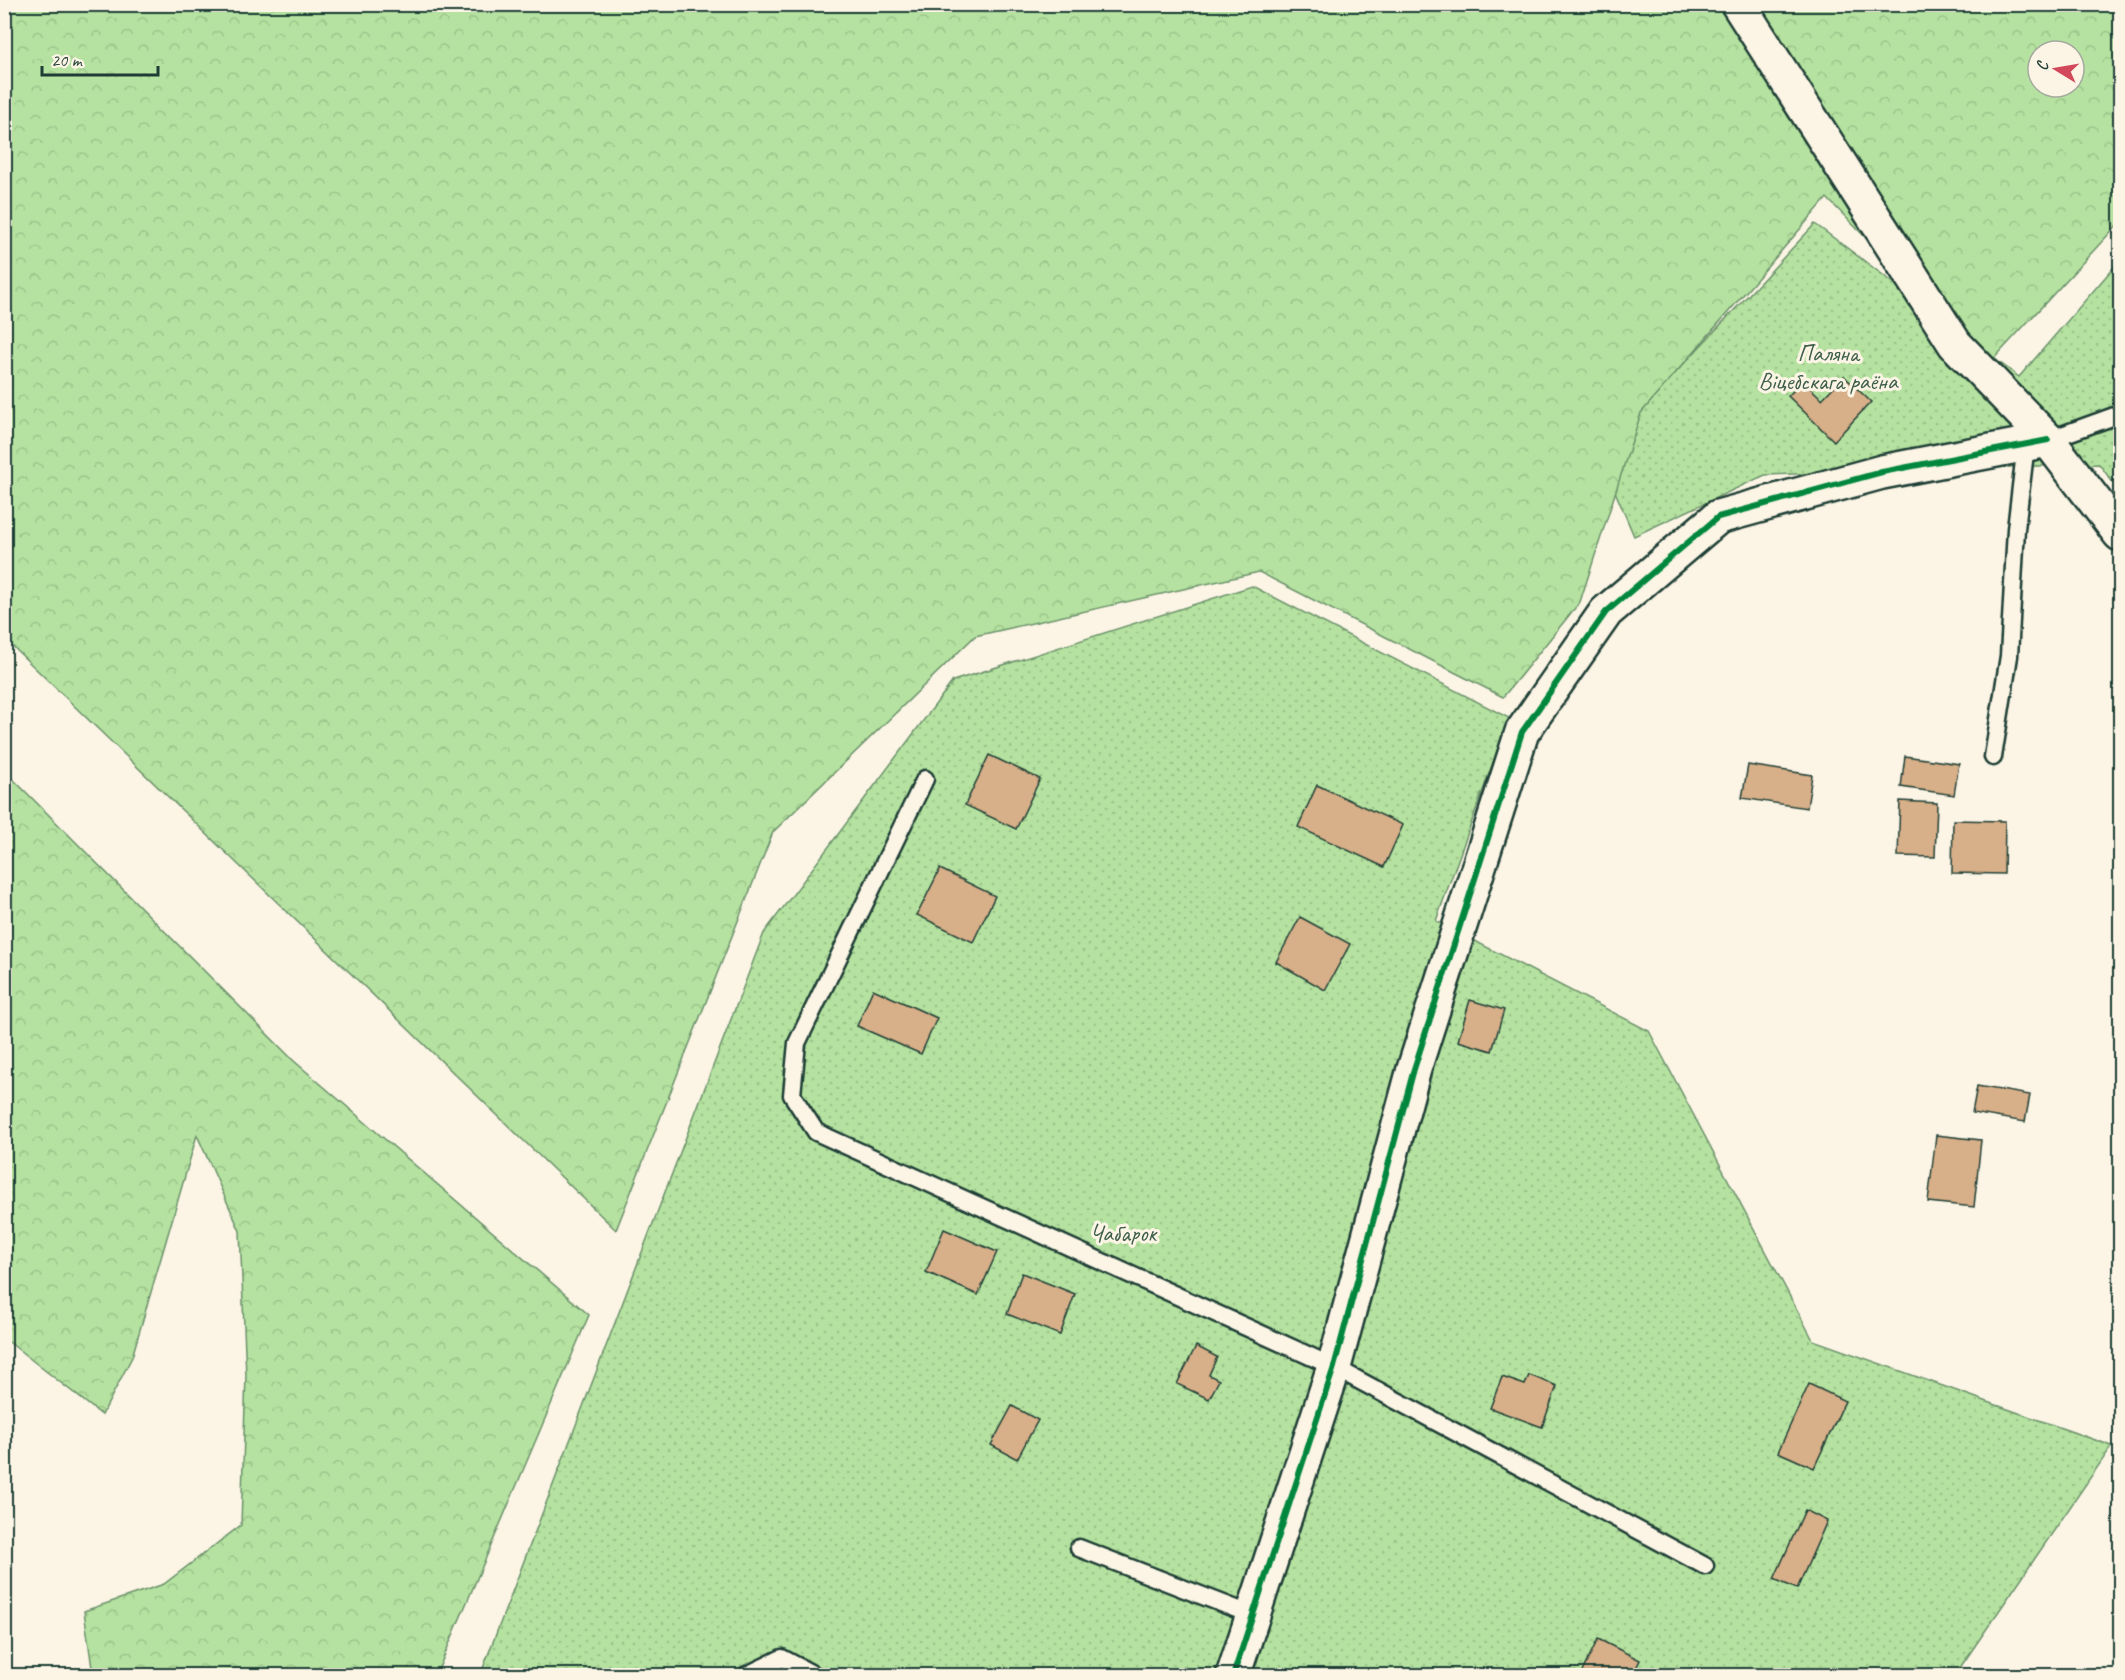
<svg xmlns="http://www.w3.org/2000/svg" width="2125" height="1680" font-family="Caveat,sans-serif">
  <defs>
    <pattern id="grass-dots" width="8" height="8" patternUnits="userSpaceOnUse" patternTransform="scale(1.5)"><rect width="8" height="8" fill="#b5e2a0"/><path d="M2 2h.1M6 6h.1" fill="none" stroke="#9bc38a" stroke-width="1.8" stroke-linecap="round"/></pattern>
    <pattern id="forest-crowns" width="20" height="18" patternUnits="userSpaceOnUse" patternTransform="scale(1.5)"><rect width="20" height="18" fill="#b5e2a0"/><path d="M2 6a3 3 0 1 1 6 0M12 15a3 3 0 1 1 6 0" fill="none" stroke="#9bc38a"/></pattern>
  </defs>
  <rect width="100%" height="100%" fill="#fcf5e5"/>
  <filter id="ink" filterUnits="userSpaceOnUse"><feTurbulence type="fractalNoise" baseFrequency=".0167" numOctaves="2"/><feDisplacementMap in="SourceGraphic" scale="12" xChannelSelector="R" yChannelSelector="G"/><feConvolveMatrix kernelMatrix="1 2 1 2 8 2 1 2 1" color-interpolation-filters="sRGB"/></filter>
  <g filter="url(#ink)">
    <g fill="url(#grass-dots)" stroke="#6a906a" stroke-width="1.5">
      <path d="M1815,224L2019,377L2120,260V492L2099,464L1765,475L1634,536L1599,454Z"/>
      <path d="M1252,586L1509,718L1436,921L1649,1031L1813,1340L2112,1446L1955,1675L480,1676L764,933L953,681Z"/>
    </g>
    <g fill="url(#forest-crowns)" stroke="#6a906a" stroke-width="1.5" fill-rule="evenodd">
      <path d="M4,5H2120V222L1989,364L1827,198L1641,413L1580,602L1503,697L1259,572L975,636L773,832L616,1230L5,639ZM2038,51H2074V87H2038Z"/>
      <path d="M4,770L294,1061L589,1315L436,1675H93L84,1611L164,1584L241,1525L246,1375L240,1231L197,1135L132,1357L102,1415L5,1339Z"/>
    </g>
    <g fill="#d7af88" stroke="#1f3d34" stroke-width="1.5">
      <path d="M1844,376L1871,402L1834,441L1788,396L1803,381L1822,399Z"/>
      <path d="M989,755L1040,779L1016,829L965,805Z"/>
      <path d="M1905,756L1959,764L1954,795L1901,787Z"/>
      <path d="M1748,765L1812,775L1807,808L1742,798Z"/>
      <path d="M1317,785L1403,825L1384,867L1298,827Z"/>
      <path d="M1900,801L1937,803L1935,857L1898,856Z"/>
      <path d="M1953,820L2005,821L2004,874L1952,873Z"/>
      <path d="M940,869L995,896L973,942L917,915Z"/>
      <path d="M1300,917L1350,944L1325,990L1276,962Z"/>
      <path d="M873,989L937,1018L921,1054L857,1026Z"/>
      <path d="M1470,1000L1504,1010L1492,1051L1458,1041Z"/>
      <path d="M1977,1086L2030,1095L2025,1122L1972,1113Z"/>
      <path d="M1936,1135L1981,1140L1974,1207L1928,1202Z"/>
      <path d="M944,1229L997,1252L978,1295L926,1272Z"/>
      <path d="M1022,1273L1075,1294L1060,1335L1007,1314Z"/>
      <path d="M1196,1346L1217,1357L1209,1375L1219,1380L1209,1399L1177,1384Z"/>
      <path d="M1529,1375L1557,1386L1542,1427L1490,1408L1502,1377L1525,1385Z"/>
      <path d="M1809,1384L1845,1401L1814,1468L1778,1452Z"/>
      <path d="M1012,1406L1038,1420L1017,1459L991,1445Z"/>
      <path d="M1805,1510L1827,1521L1797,1589L1774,1579Z"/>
      <path d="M1598,1639L1640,1660L1632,1676H1580Z"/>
    </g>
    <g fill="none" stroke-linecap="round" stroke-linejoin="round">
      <defs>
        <g id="lane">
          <path d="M2048,440L2120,414"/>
          <path d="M1993,757L2009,656L2016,529L2026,444"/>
          <path d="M925,779L797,1043L792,1095L816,1132L1334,1367L1705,1566"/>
          <path d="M1079,1548L1252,1615"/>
          <path d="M745,1676L782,1658L816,1676"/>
        </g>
        <g id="street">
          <path d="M1738,4L1955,344L2048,440L2120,534"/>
          <path d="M1233,1676L1334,1367L1414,1069L1522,732L1606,612L1718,517L1882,472L2048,440"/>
        </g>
      </defs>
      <use href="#lane" stroke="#1f3d34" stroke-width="21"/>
      <use href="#street" stroke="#1f3d34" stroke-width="38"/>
      <use href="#lane" stroke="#fcf5e5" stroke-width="16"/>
      <use href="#street" stroke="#fcf5e5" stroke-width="33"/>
      <defs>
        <path id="cycleway" d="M1233,1676L1334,1367L1414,1069L1522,732L1606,612L1718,517L1882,472L2048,440"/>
      </defs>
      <use href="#cycleway" stroke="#fcf5e5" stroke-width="10"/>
      <use href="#cycleway" stroke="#00873e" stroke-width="6"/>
    </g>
  </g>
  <g text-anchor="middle" stroke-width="6" stroke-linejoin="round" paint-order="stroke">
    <g font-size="24" fill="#3d5e4a" stroke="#fcf5e5">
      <text x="1828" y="361">Паляна<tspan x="1828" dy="28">Віцебскага раёна</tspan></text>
      <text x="1123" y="1241">Чабарок</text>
    </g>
  </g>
  <rect width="2125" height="1680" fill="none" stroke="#fcf5e5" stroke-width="24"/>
  <rect x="12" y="12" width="2101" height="1656" fill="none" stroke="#1f3d34" stroke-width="2" filter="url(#ink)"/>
  <g transform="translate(2056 69) rotate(281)"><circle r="28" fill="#fcf5e5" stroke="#a4ab9e" stroke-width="1.5"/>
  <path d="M0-4.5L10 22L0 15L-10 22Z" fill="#d1495b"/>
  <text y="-9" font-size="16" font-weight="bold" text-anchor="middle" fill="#1f3d34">С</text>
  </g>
  <path d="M42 66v9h116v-9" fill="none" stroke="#1f3d34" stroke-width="3"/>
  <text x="51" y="66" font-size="18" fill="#1f3d34" stroke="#fcf5e5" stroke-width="4.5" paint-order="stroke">20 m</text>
</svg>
